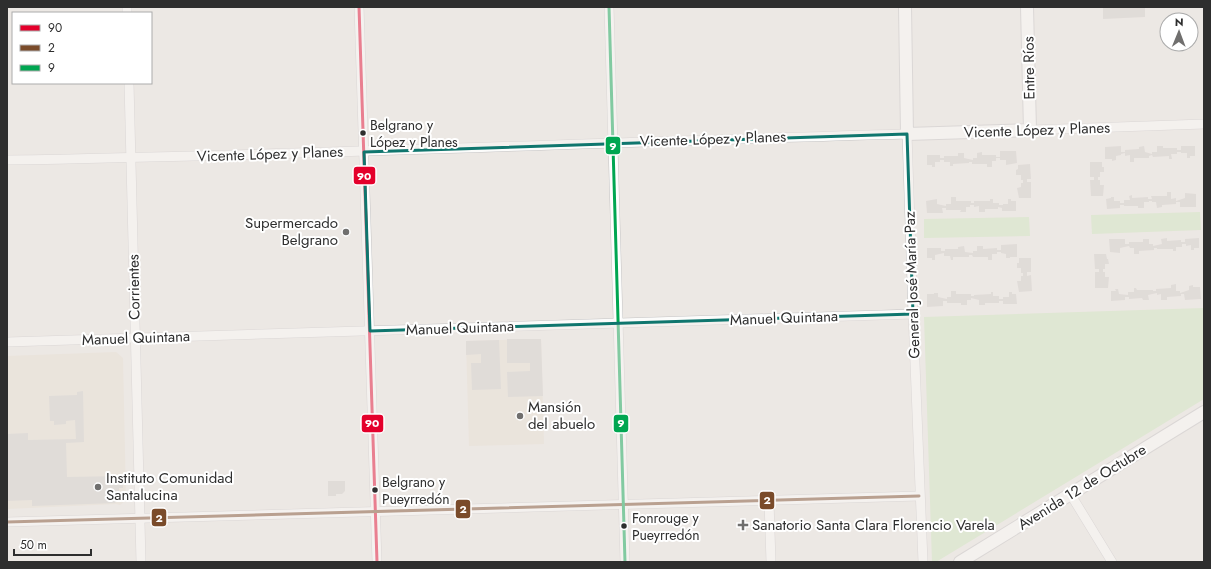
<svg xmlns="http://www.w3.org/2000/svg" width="1211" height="569" font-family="Jost,sans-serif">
  <rect width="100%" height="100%" fill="#ece8e4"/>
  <g fill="#e6e0d3">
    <path d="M541,339L544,444L469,446L466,341Z"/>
    <path d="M116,352L123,358L126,500L120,505L116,504L7,509V356Z"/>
  </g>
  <g fill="#cee6be">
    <path d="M1200,212L1201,230L1092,234L1091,215Z"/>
    <path d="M1029,217L1030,236L924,238V219Z"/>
    <path d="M1204,308V399L936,562H932L924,317Z"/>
  </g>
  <g fill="#d1cecb">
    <path d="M1103,7H1145V17L1103,19Z"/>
    <path d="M1121,146V152H1125V150L1139,149V147L1144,146L1145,152L1152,154V152H1157V146H1163V148H1177V150H1181V146H1195V156H1190V158H1187V153H1181V152H1177V154H1171L1172,159H1169V156L1153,157L1152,155L1149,156V158H1134V162H1130V155L1125,156V153L1121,154V155L1116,156V160L1112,161V159H1105V147Z"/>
    <path d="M1000,151H1016L1017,163L1006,165V160H1000V158H996V161H992V167H987V164H972V162H969V163L953,164V166H950V162H944V160H940V162H935V167H932V165H927V155H940V158H944V156H958V153H964V158L973,160V158H977V153L982,152V155H996V157H1000Z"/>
    <path d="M1090,162H1102V167H1104V172H1100V177H1098V180H1100V185H1104L1103,196H1091L1090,180H1094V177H1090Z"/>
    <path d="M1030,164L1031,179H1027V182H1031V198H1019L1017,188L1021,187V183H1023V180H1021V175H1016V170L1018,169V165Z"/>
    <path d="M1167,192H1171V199L1176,198V201L1185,198V193L1196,194V207H1180V202H1176V204L1162,205V207L1157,208L1156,202H1152V201H1149V202H1144V208H1138V206H1124V205H1120V208L1107,209L1106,199L1111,198V197H1114V201H1120V203H1124V200H1130L1129,196L1132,195V198L1148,197V199H1152L1151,196H1167Z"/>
    <path d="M951,197H956V201H971V203H974V201H990V199H993V203H999V205H1003V204H1008V199H1011V201H1016V211H1002V208L998,207V209H985V212H979V206L974,207V205H970V207H966V212H960L961,210H946V208H942L943,213H927L926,201L937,199V204L946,206V204H951Z"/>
    <path d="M1167,238V241L1181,240V242H1185V239L1199,238V248H1194V250H1191V245L1186,246V244H1182V247H1176V251H1173V249H1157V248H1154V250L1139,251V254H1134V248H1130L1129,246L1120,248V253L1110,252L1109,239H1125V244H1129V242H1143V239H1149V244H1153V246L1162,244L1161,239Z"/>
    <path d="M1017,244V257H1010V258H1006V254L1001,253V252H997V254H992V260H988V257H973L972,255H969V257H953V260H951L950,256H944V253L935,255V260H932V258H927V248H941V251H945V249H958V247L964,246L965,252L973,253V251H977V246H983V249L997,248V250H1001V245Z"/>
    <path d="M1094,254H1106L1107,259H1108L1109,264H1105V269H1103V272H1105V277H1109L1108,288H1095V272H1099V269H1095Z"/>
    <path d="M1019,258H1031V272H1027V276L1031,275L1032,291L1019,292L1017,281H1021V276H1023V273H1021V268H1017V263H1019Z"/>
    <path d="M1176,284V291H1180V293L1189,290V286L1193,285V287H1200L1201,299L1185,300L1184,294H1181V296L1167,297V300H1161V294L1157,295V293L1148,295L1149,300H1143L1142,298L1129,299V297H1125V300L1111,301V291H1116L1115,289H1118L1119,294L1128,295V292H1134V288H1136L1137,290H1153V291H1156V289L1171,288V285Z"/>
    <path d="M951,291H956V294H971V296H974V295L991,294V292H993V296H999V299H1003V297H1009V292H1012V294H1016L1017,304H1003V301H999V303H985V305H979V300L971,298V300H967V305H961V303H947V301H943V306L927,307V294H934V293H938V297L947,299V297H951Z"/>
    <path d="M507,339H541L543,396L508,397L507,372L530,371V363H507Z"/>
    <path d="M499,340L501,389L472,390L471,363H481V354L466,355V341Z"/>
    <path d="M83,391L84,442L66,443L67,477L123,476V488H119V498L115,503L32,506V500L7,501V434L28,433V440L76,439L75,420L66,421V424L54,425V421H50L49,396L77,395V392Z"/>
    <path d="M328,481H345V491L342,494H336V496H328Z"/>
  </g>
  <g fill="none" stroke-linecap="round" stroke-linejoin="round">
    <defs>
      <g id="minor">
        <path d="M127,7V13"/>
        <path d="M359,7L377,562"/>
        <path d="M609,7L625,562"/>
        <path d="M129,83L141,562"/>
        <path d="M1030,130L1204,124"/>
        <path d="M7,160C307,155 607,142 907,134L913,314L923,562"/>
        <path d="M7,342L913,314"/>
        <path d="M1071,495L1112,562"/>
        <path d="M769,501L771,562"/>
        <path d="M7,522L919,496"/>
      </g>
      <g id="tertiary">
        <path d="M905,7L907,134L1030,130L1027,7"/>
        <path d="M960,562L1204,412"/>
      </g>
    </defs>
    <use href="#minor" stroke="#c5c4c5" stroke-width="10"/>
    <use href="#tertiary" stroke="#c5c4c5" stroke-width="14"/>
    <use href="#minor" stroke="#fcfcfb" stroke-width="9"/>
    <use href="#tertiary" stroke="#fcfcfb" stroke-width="12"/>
    <defs>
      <path id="bus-1" d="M359,7L377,562"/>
      <path id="bus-2" d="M7,522L919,496"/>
      <path id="bus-3" d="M609,7L625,562"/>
    </defs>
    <use href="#bus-1" stroke="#fff" stroke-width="6"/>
    <use href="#bus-2" stroke="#fff" stroke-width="6"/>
    <use href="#bus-3" stroke="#fff" stroke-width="6"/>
    <use href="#bus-1" stroke="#e4002b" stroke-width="3"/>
    <use href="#bus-2" stroke="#7a4b2a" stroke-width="3"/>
    <use href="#bus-3" stroke="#00a651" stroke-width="3"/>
  </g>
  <path d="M0 0H1211V569H0ZM907,134L913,314L370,331L364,152Z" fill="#ece8e4" fill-opacity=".55" fill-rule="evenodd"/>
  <path fill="none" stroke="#0f766e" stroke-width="3" stroke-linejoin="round" d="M907,134L913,314L370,331L364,152Z"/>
  <g fill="#2e2e2e" stroke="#fff" stroke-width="1.5">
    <circle cx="363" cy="133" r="3.5"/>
    <circle cx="375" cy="490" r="3.5"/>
    <circle cx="624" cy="526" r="3.5"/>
  </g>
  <g fill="#706f6e" stroke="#fff" stroke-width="1.5">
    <circle cx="346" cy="232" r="4"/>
    <circle cx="520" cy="416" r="4"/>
    <circle cx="98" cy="487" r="4"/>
    <path d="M741 519h4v4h4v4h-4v4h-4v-4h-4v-4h4z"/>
  </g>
  <g text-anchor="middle" stroke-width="4" stroke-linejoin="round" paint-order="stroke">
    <g font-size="14" fill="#2e2e2e" stroke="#fff" text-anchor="start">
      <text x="370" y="130">Belgrano y<tspan x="370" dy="17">López y Planes</tspan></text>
      <text x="382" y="487">Belgrano y<tspan x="382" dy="17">Pueyrredón</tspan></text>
      <text x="632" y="523">Fonrouge y<tspan x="632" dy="17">Pueyrredón</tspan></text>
    </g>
    <g font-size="15" fill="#2e2e2e" stroke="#fff">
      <text transform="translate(1029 68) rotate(-91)" y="5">Entre Ríos</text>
      <text transform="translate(1037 130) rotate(-2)" y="5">Vicente López y Planes</text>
      <text transform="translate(713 139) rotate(-2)" y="5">Vicente López y Planes</text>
      <text transform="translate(270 154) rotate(-2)" y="5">Vicente López y Planes</text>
      <text transform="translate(912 285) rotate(-92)" y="5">General José María Paz</text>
      <text transform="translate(134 287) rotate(-91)" y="5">Corrientes</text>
      <text transform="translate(784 318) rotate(-2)" y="5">Manuel Quintana</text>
      <text transform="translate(460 328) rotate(-2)" y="5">Manuel Quintana</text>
      <text transform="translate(136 338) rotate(-2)" y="5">Manuel Quintana</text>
      <text transform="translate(1082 487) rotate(-32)" y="5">Avenida 12 de Octubre</text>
    </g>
    <g font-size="15" fill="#2e2e2e" stroke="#fff" text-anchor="start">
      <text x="338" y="228" text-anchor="end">Supermercado<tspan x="338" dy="17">Belgrano</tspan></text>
      <text x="528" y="412">Mansión<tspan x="528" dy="17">del abuelo</tspan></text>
      <text x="106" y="483">Instituto Comunidad<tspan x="106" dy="17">Santalucina</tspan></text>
      <text x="752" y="530">Sanatorio Santa Clara Florencio Varela</text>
    </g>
  </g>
  <g stroke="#fff" stroke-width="1.5">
    <rect x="605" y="136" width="16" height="19" rx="4" fill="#00a651"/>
    <rect x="353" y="166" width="23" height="19" rx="4" fill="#e4002b"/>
    <rect x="361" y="414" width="23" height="19" rx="4" fill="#e4002b"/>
    <rect x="613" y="414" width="16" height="19" rx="4" fill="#00a651"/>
    <rect x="759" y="491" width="16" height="19" rx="4" fill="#7a4b2a"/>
    <rect x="455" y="499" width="16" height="20" rx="4" fill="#7a4b2a"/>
    <rect x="151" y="508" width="16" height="19" rx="4" fill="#7a4b2a"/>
  </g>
  <g font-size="11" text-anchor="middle" font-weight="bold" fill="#fff">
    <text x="613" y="150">9</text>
    <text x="364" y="180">90</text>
    <text x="372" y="427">90</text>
    <text x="621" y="427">9</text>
    <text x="767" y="504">2</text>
    <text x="463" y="513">2</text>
    <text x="159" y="522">2</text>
  </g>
  <rect width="1211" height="569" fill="none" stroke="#2e2e2e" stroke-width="16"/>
  <rect x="12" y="12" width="140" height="72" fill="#ffffff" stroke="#ababab"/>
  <rect x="20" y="25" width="20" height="6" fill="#e4002b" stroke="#ababab"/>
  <text x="48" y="32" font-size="12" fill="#2e2e2e">90</text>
  <rect x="20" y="45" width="20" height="6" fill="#7a4b2a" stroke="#ababab"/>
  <text x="48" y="52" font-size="12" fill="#2e2e2e">2</text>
  <rect x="20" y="65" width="20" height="6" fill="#00a651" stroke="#ababab"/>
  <text x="48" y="72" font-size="12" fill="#2e2e2e">9</text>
  <g transform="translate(1179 32) rotate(1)"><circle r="19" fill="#ffffff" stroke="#ababab"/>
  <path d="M0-3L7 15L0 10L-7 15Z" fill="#706f6e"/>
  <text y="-6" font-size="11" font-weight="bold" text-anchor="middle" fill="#2e2e2e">N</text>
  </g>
  <path d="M14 549v6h77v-6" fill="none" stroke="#2e2e2e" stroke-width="2"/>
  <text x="20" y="549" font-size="12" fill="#2e2e2e" stroke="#ffffff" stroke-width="3" paint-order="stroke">50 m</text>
</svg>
